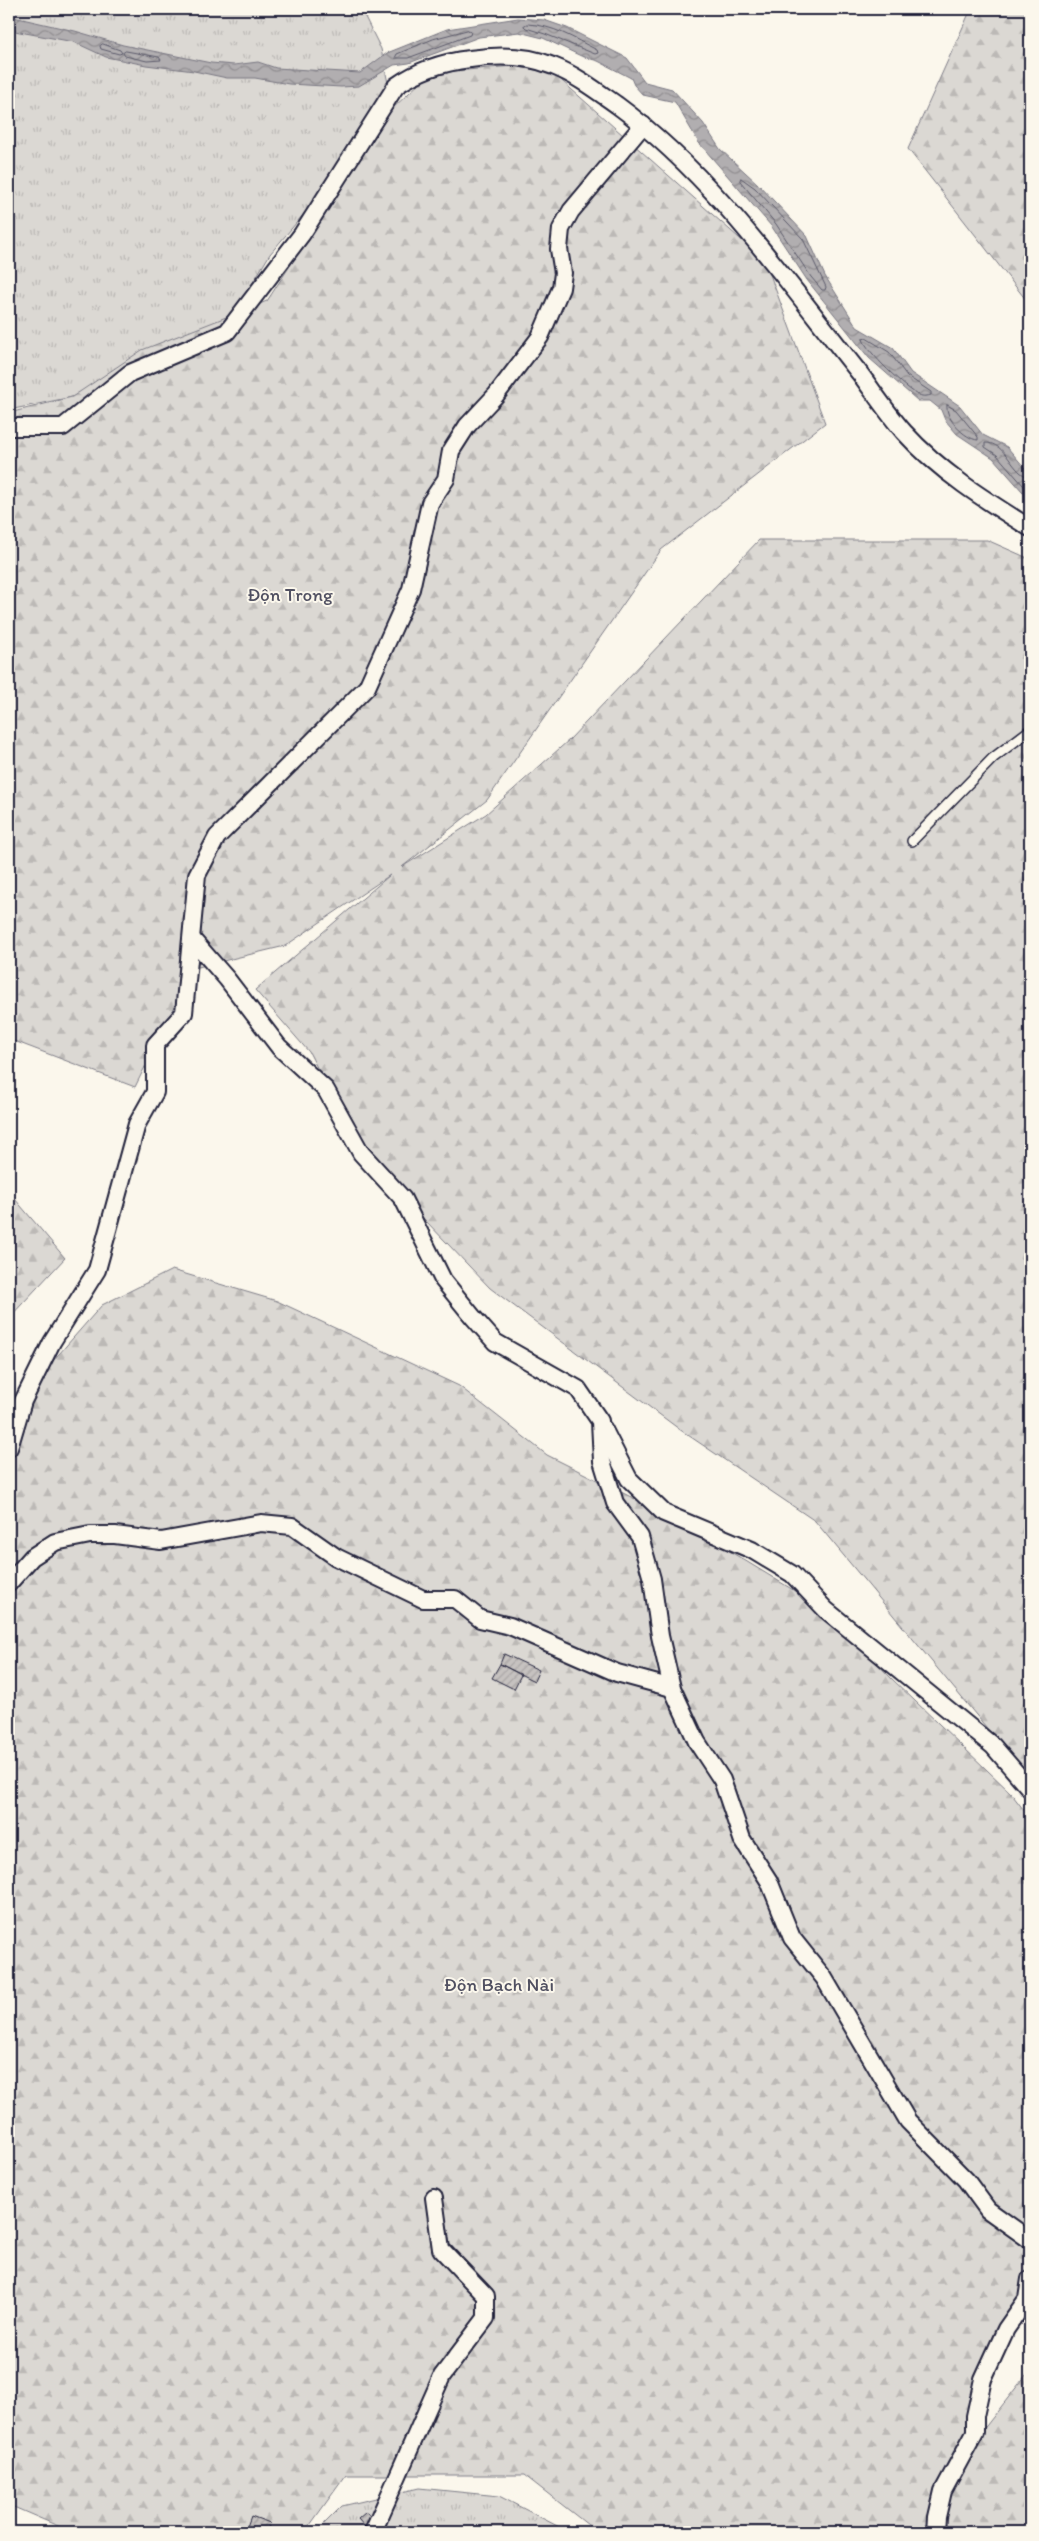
<svg xmlns="http://www.w3.org/2000/svg" width="1039" height="2541" font-family="Itim,sans-serif">
  <defs>
    <pattern id="grass-tufts" width="24" height="20" patternUnits="userSpaceOnUse" patternTransform="scale(1.25)"><rect width="24" height="20" fill="#dbd8d3"/><path d="M3 7l-1-3M5 7V3M7 7l1-3M15 17l-1-3M17 17v-4M19 17l1-3" fill="none" stroke="#bcb9b6"/></pattern>
    <pattern id="forest-firs" width="22" height="20" patternUnits="userSpaceOnUse" patternTransform="scale(1.25)"><rect width="22" height="20" fill="#dbd8d3"/><path d="M5 1l3.5 6h-7zM16 11l3.5 6h-7z" fill="#bcb9b6"/></pattern>
    <pattern id="water-waves" width="16" height="10" patternUnits="userSpaceOnUse" patternTransform="scale(1.25)"><rect width="16" height="10" fill="#b1aeb0"/><path d="M0 5q4-4 8 0t8 0" fill="none" stroke="#908d90"/></pattern>
    <pattern id="building-hatch" width="6" height="6" patternUnits="userSpaceOnUse" patternTransform="scale(1.25)"><rect width="6" height="6" fill="#c6c2c0"/><path d="M-1 1l2-2M0 6l6-6M5 7l2-2" fill="none" stroke="#aaa6a6"/></pattern>
  </defs>
  <rect width="100%" height="100%" fill="#fbf7ec"/>
  <filter id="ink" filterUnits="userSpaceOnUse"><feTurbulence type="fractalNoise" baseFrequency=".02" numOctaves="2"/><feDisplacementMap in="SourceGraphic" scale="10" xChannelSelector="R" yChannelSelector="G"/><feConvolveMatrix kernelMatrix="1 2 1 2 8 2 1 2 1" color-interpolation-filters="sRGB"/></filter>
  <g filter="url(#ink)">
    <g fill="url(#grass-tufts)" stroke="#7e7d87">
      <path d="M9,9H361L381,49L393,108L270,254L234,314L72,397L9,410Z"/>
      <path d="M419,2488L499,2496L569,2532H316L342,2506Z"/>
    </g>
    <g fill="url(#forest-firs)" stroke="#7e7d87">
      <path d="M971,9H1030V305L908,149Z"/>
      <path d="M513,66L553,73L765,261L825,423L661,550L487,800L402,867L486,814L569,740L759,540H987L1030,559V1780L815,1521L679,1429L490,1288L361,1153L309,1052L255,990L390,875L285,946L194,968L135,1087L9,1039V413L72,397L142,350L267,301L393,108L424,79L455,71Z"/>
      <path d="M9,1192L65,1258L9,1318Z"/>
      <path d="M172,1270L277,1301L459,1386L547,1455L685,1524L826,1610L891,1678L1010,1792L1030,1818V2278L968,2449L1030,2370V2532H597L524,2475H346L305,2532H72L9,2505V1411L102,1305Z"/>
    </g>
    <path fill="url(#water-waves)" stroke="#787681" d="M9,16L75,31L123,45L211,63L234,65L258,62L276,68L360,73L387,53L447,29L518,18L544,20L567,28L627,58L645,82L672,89L703,123L720,149L758,184L807,236L825,276L857,327L893,348L911,373L960,406L983,435L1007,447L1030,474V500L993,458L957,434L945,420L941,410L930,401H918L869,358L807,280L772,227L699,143L675,102L643,95L634,85L631,78L598,61L581,56L543,38L519,32L479,37L409,63L394,65L359,86L341,87L289,84L255,78H227L194,71L146,65L106,57L74,42L9,30Z"/>
    <g fill="none" stroke-linecap="round" stroke-linejoin="round">
      <g stroke="#5b5a6a" stroke-width="1">
        <path d="M527,24C553,25 573,38 597,50L598,53L595,54L545,34L526,28L524,26Z"/>
        <path d="M468,30L471,32L470,35L408,58H395L397,54L433,39Z"/>
        <path d="M103,44L120,50L122,53L119,54L101,49L100,46Z"/>
        <path d="M126,51L159,57L161,60L147,61L125,56L123,53Z"/>
        <path d="M741,178L755,188L803,239L826,287L825,290H822L811,277L776,224L740,181Z"/>
        <path d="M863,339L866,338L889,352L907,376L931,392V395C928,396 923,397 919,395C908,391 865,350 863,339Z"/>
        <path d="M947,405L956,410L978,437V440C965,439 945,419 947,405Z"/>
        <path d="M1030,477C1012,475 1007,442 985,443V447L997,455L1030,493"/>
      </g>
    </g>
    <g fill="url(#building-hatch)" stroke="#22223b">
      <path d="M504,1654L539,1670L534,1681L500,1664Z"/>
      <path d="M500,1664L521,1675L514,1689L492,1678Z"/>
      <path d="M366,2512L373,2520L365,2527L358,2519Z"/>
      <path d="M251,2516L270,2523L267,2532H245Z"/>
    </g>
    <g fill="none" stroke-linecap="round" stroke-linejoin="round">
      <defs>
        <path id="lane" d="M912,841L993,758L1030,730"/>
        <g id="street">
          <path d="M9,427H63L130,373L227,332L302,234L396,86C417,71 444,62 470,59C497,55 527,55 553,66C576,75 597,91 617,105C715,177 786,281 861,375C875,394 888,414 904,432C940,472 985,500 1030,528"/>
          <path d="M192,939L227,979L279,1047L326,1090L361,1153L403,1199L443,1280L473,1317L495,1342L578,1389L600,1421L602,1461L615,1503L640,1537L652,1579L660,1636L672,1688L697,1742L722,1780L742,1839L769,1881L792,1938L824,1978L908,2121L966,2180L988,2210L1030,2240"/>
          <path d="M603,1428L629,1479L664,1513L752,1550L792,1574L826,1610L993,1746L1030,1789"/>
          <path d="M9,1448L23,1401L52,1342L97,1270L137,1124L155,1092V1045L184,1013L197,875L217,837L367,687L411,589L430,503L446,479L451,451L467,426L496,395L540,337L561,288L563,273L559,249L561,229L571,211L643,125"/>
          <path d="M9,1583L32,1557L55,1542L90,1535H115L161,1541L261,1523L292,1526L336,1557L423,1599H455L480,1619L510,1626L617,1673L672,1688"/>
          <path d="M373,2532L442,2376L486,2318V2296L441,2249L434,2198"/>
          <path d="M936,2532L937,2517L943,2491L975,2432V2416L983,2379L1006,2329L1027,2299L1030,2279"/>
        </g>
      </defs>
      <use href="#lane" stroke="#22223b" stroke-width="12"/>
      <use href="#street" stroke="#22223b" stroke-width="20"/>
      <use href="#lane" stroke="#fbf7ec" stroke-width="9"/>
      <use href="#street" stroke="#fbf7ec" stroke-width="16"/>
    </g>
  </g>
  <g text-anchor="middle" stroke-width="4" stroke-linejoin="round" paint-order="stroke">
    <g font-size="19" fill="#505061" stroke="#fbf7ec">
      <text x="290" y="601">Độn Trong</text>
      <text x="499" y="1991">Độn Bạch Nài</text>
    </g>
  </g>
  <rect width="1039" height="2541" fill="none" stroke="#fbf7ec" stroke-width="30"/>
  <rect x="15" y="15" width="1009" height="2511" fill="none" stroke="#22223b" stroke-width="2" filter="url(#ink)"/>
</svg>
